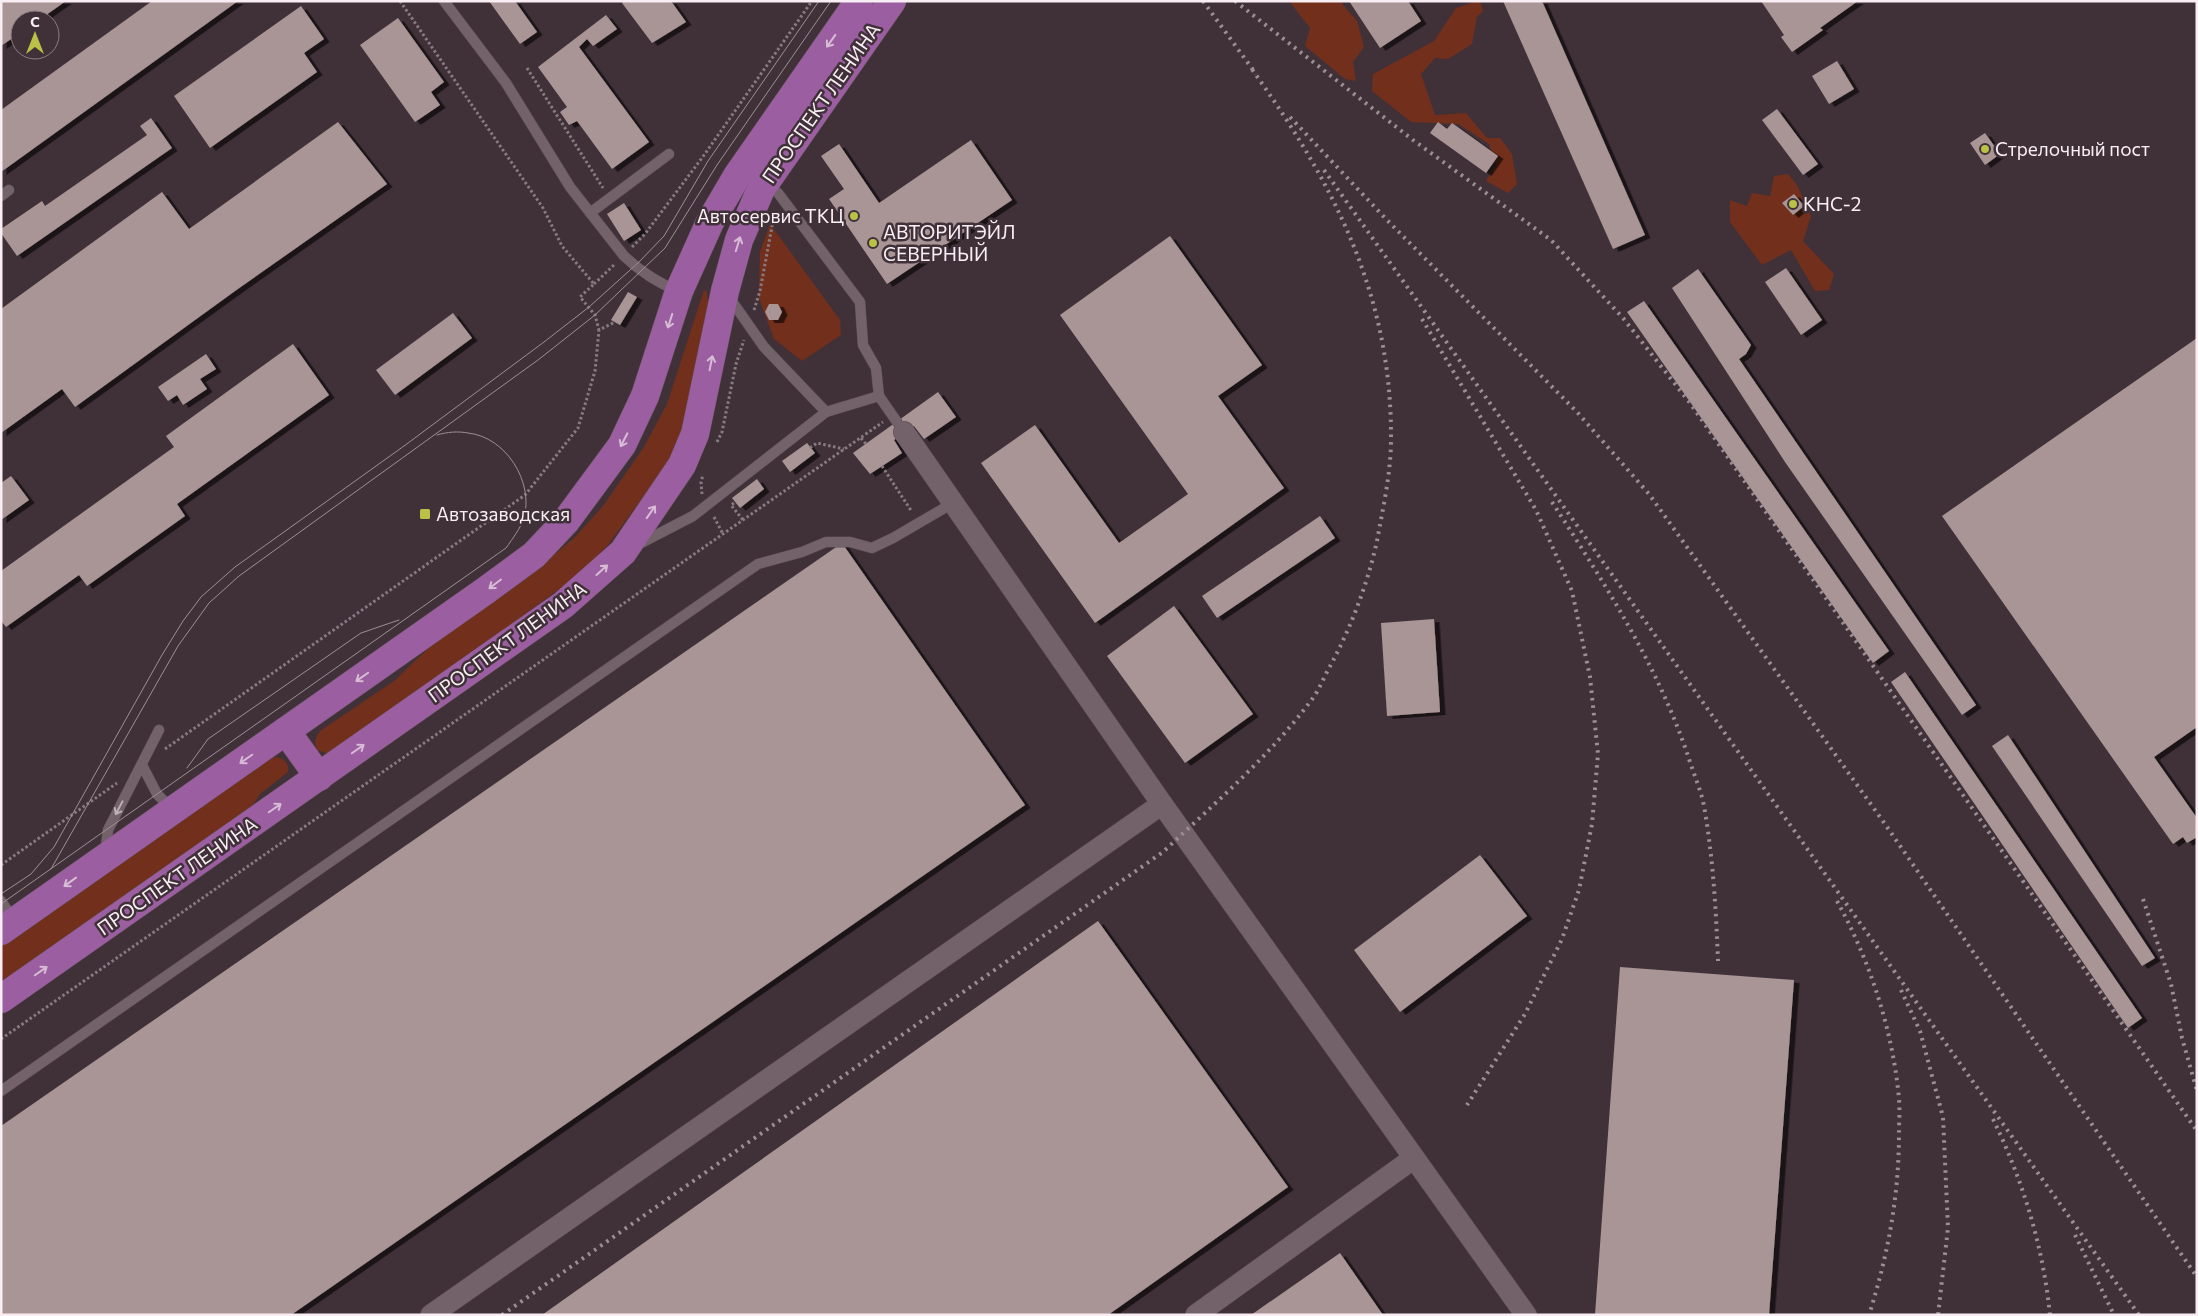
<svg xmlns="http://www.w3.org/2000/svg" width="2198" height="1316" font-family="Commissioner,sans-serif">
  <defs>
    <filter id="shadow"><feDropShadow dx="5.5" dy="3" stdDeviation="0" flood-color="#0009"/></filter>
  </defs>
  <rect width="100%" height="100%" fill="#403139"/>
  <g fill="#722f1b">
    <path d="M1289,1H1342L1343,5L1357,21L1364,47L1353,62L1356,81L1345,79L1305,46L1310,28Z"/>
    <path d="M1477,1H1480L1483,11L1477,17L1472,44L1448,59L1435,58L1421,74L1435,115L1466,113L1487,138H1500L1512,154L1517,184L1508,193L1486,181L1496,165L1489,144L1458,124L1411,122L1372,91L1373,74L1434,41L1456,8Z"/>
    <path d="M1788,174L1797,185L1811,216L1803,241L1834,274L1829,290L1815,291L1791,250L1762,265L1730,222V200L1747,206L1752,193L1770,196L1774,176Z"/>
    <path d="M770,224L840,320L841,335L802,361L774,339L759,298L760,252Z"/>
    <path d="M704,290L707,292L709,312L692,405L675,453L608,545L577,576L339,749L329,754L317,750C314,742 315,738 320,731L394,681L436,641L548,560L574,538L603,506L644,447L667,404Z"/>
    <path d="M276,757C285,759 289,763 288,772L260,794L250,809L1,982V945L270,759Z"/>
  </g>
  <g fill="#a99596" filter="url(#shadow)">
    <path d="M1,1H66L39,20H20V33L1,46Z"/>
    <path d="M152,1H238L1,172V110Z"/>
    <path d="M489,1H515L537,32L520,44Z"/>
    <path d="M624,1H671L686,22L652,43L622,3Z"/>
    <path d="M1349,1H1408L1421,21L1380,48Z"/>
    <path d="M1503,1H1542L1645,235L1613,249Z"/>
    <path d="M1761,1H1858L1820,28L1823,30L1792,52L1781,37L1784,35Z"/>
    <path d="M301,6L324,39L304,53L317,72L210,148L174,96Z"/>
    <path d="M606,15L617,29L593,46L587,39L579,47L649,142L612,169L577,121L569,125L560,112L567,107L538,67Z"/>
    <path d="M398,18L444,82L431,92L440,105L415,122L360,45Z"/>
    <path d="M1837,61L1854,89L1829,104L1812,76Z"/>
    <path d="M1777,109L1818,164L1803,175L1762,120Z"/>
    <path d="M151,118L172,148L17,256L1,233V229L42,201L45,206L147,135L140,126Z"/>
    <path d="M338,122L387,184L235,291L75,407L62,389L1,433V309L162,192L189,229Z"/>
    <path d="M1438,122L1447,129L1452,123L1498,156L1486,173L1430,133Z"/>
    <path d="M1985,133L2000,154L1985,165L1970,143Z"/>
    <path d="M971,140L1012,200L887,284L829,199L844,189L821,156L839,144L879,203Z"/>
    <path d="M1794,194L1804,206L1793,215L1782,203Z"/>
    <path d="M624,203L641,230L624,241L607,214Z"/>
    <path d="M1170,236L1262,365L1218,396L1284,488L1095,623L981,463L1035,425L1119,543L1188,494L1060,315Z"/>
    <path d="M1786,268L1822,320L1801,335L1765,282Z"/>
    <path d="M1698,269L1751,345L1746,354L1739,359L1976,705L1962,715L1785,462L1672,288Z"/>
    <path d="M628,292L637,297L620,325L611,320Z"/>
    <path d="M1644,301L1889,651L1873,663L1627,312Z"/>
    <path d="M769,304H778L782,312L778,320H769L765,312Z"/>
    <path d="M453,313L472,338L395,395L376,370Z"/>
    <path d="M2197,338V727L2154,757L2197,818V837L2187,843L2183,837L2173,844L1942,516Z"/>
    <path d="M293,344L329,395L177,504L185,516L87,586L79,575L6,627L1,621V571L174,447L166,436Z"/>
    <path d="M206,354L216,369L200,379L207,389L183,405L177,395L168,401L158,387Z"/>
    <path d="M938,392L956,417L924,439L914,426L894,440L902,453L870,474L853,453Z"/>
    <path d="M807,443L815,453L790,472L782,461Z"/>
    <path d="M11,476L29,500L1,520V483Z"/>
    <path d="M757,479L764,489L740,508L732,498Z"/>
    <path d="M1320,516L1335,538L1217,618L1202,596Z"/>
    <path d="M842,543L1025,805L291,1315H1V1126Z"/>
    <path d="M1174,606L1253,714L1185,763L1107,656Z"/>
    <path d="M1434,619L1440,712L1387,716L1381,623Z"/>
    <path d="M1905,672L2142,1018L2128,1028L1891,682Z"/>
    <path d="M2008,735L2155,958L2142,966L1992,746Z"/>
    <path d="M1480,855L1527,916L1400,1012L1354,950Z"/>
    <path d="M1098,921L1288,1187L1108,1315H542Z"/>
    <path d="M1620,967L1794,980L1769,1315H1595Z"/>
    <path d="M1340,1253L1383,1315H1251Z"/>
  </g>
  <g fill="none" stroke-linecap="round" stroke-linejoin="round">
    <defs>
      <g id="service">
        <path d="M444,1L506,83L570,187L624,256C640,271 658,283 678,291"/>
        <path d="M1,196L9,190"/>
        <path d="M590,213L669,154"/>
        <path d="M729,297L764,347L826,412"/>
        <path d="M879,396L897,422"/>
        <path d="M637,545L693,516L826,412L879,396L876,368L863,345L860,302L778,193L765,184"/>
        <path d="M142,765L157,794L172,809"/>
        <path d="M105,853L108,830L159,730"/>
        <path d="M1,901L15,921"/>
        <path d="M1,1091L758,564L802,552L826,542H850L872,548L893,538L953,503"/>
      </g>
      <g id="minor">
        <path d="M904,432L1162,804L1526,1315"/>
        <path d="M431,1315L1162,804"/>
        <path d="M1196,1315L1414,1158"/>
      </g>
      <g id="primary">
        <path d="M286,731L319,777"/>
        <path d="M1,931L485,591L534,555L566,521L622,445L645,396L679,291L710,222L737,176L859,1"/>
        <path d="M1,999L563,605L623,552L682,465L695,434L725,291L739,240L761,189L892,1"/>
      </g>
    </defs>
    <use href="#service" stroke="#5d5057" stroke-width="11"/>
    <use href="#minor" stroke="#5d5057" stroke-width="22"/>
    <use href="#primary" stroke="#5d5057" stroke-width="29"/>
    <g stroke="#877a81" stroke-width="3" stroke-dasharray="2.5 2.5" stroke-linecap="butt">
      <path d="M400,1L543,208L562,246L594,284L580,297L595,315L599,330"/>
      <path d="M527,68L603,188"/>
      <path d="M632,247L645,234L702,158L812,1"/>
      <path d="M594,284L615,264"/>
      <path d="M754,310L760,291L773,221"/>
      <path d="M861,438L866,444"/>
      <path d="M717,442L722,432L736,364L744,340"/>
      <path d="M810,448L817,443L844,449"/>
      <path d="M882,466L912,512"/>
      <path d="M702,494L701,482L703,475"/>
      <path d="M734,503L731,505L743,520"/>
      <path d="M714,517L723,534"/>
      <path d="M165,749L525,495L578,428L595,371L599,330L615,322"/>
      <path d="M1,865L117,783"/>
      <path d="M1,1039L883,422"/>
    </g>
    <use href="#service" stroke="#73626a" stroke-width="10"/>
    <use href="#minor" stroke="#73626a" stroke-width="21"/>
    <use href="#primary" stroke="#9b5ea0" stroke-width="28"/>
    <g stroke="#9b8f95" stroke-width="1">
      <path d="M187,768L208,739L361,633L399,620"/>
      <path d="M51,869L178,646L209,603L239,576L538,360L595,315L665,248L717,165L831,1"/>
      <path d="M1,894L31,874L54,847L162,655L183,621L201,597L235,567L404,446L544,342L589,307L639,262L664,236L708,161L819,1"/>
      <path d="M1,904L506,548C513,538 520,529 524,518C534,482 506,437 468,433C458,431 447,432 437,435"/>
    </g>
    <g stroke="#9b8f95" stroke-width="4" stroke-dasharray="2.5 5" stroke-linecap="butt">
      <path d="M1203,1L1256,74"/>
      <path d="M1235,1L1413,140L1551,240L1623,318L1690,403L2197,1131"/>
      <path d="M1290,117L1386,219L1577,412L1649,494L1885,824L2197,1277"/>
      <path d="M1324,170L2139,1315"/>
      <path d="M1422,319L1536,510L1572,591L1590,677L1598,754L1592,824L1579,890L1562,939L1525,1014L1467,1105"/>
      <path d="M1552,502C1605,584 1660,669 1690,762C1695,777 1701,791 1704,806C1713,857 1716,909 1718,961"/>
      <path d="M2143,899L2171,984L2182,1038L2197,1091"/>
      <path d="M1837,901C1870,961 1893,1031 1899,1099C1900,1110 1899,1122 1899,1133C1899,1196 1888,1255 1869,1315"/>
      <path d="M1901,990L1920,1031L1943,1117L1948,1228L1938,1315"/>
      <path d="M1993,1119C2023,1181 2043,1246 2050,1315"/>
      <path d="M2075,1235L2114,1315"/>
      <path d="M502,1315L1163,852C1215,803 1270,756 1313,698C1319,690 1323,679 1328,670C1350,630 1367,586 1377,541C1383,508 1391,473 1391,439C1392,295 1333,182 1251,68"/>
    </g>
  </g>
  <defs><path id="oneway-shaft" d="M-6 0H5M1.5-3L5.5 0L1.5 3" fill="none" stroke-width="1.6" stroke-linecap="round" stroke-linejoin="round" transform="scale(1.25)"/></defs>
  <g stroke="#d7bcd6">
    <use href="#oneway-shaft" transform="translate(831 41) rotate(125)"/>
    <use href="#oneway-shaft" transform="translate(738 244) rotate(-73)"/>
    <use href="#oneway-shaft" transform="translate(670 321) rotate(108)"/>
    <use href="#oneway-shaft" transform="translate(711 363) rotate(-79)"/>
    <use href="#oneway-shaft" transform="translate(624 440) rotate(117)"/>
    <use href="#oneway-shaft" transform="translate(651 512) rotate(-55)"/>
    <use href="#oneway-shaft" transform="translate(602 570) rotate(-42)"/>
    <use href="#oneway-shaft" transform="translate(495 584) rotate(143)"/>
    <use href="#oneway-shaft" transform="translate(362 677) rotate(145)"/>
    <use href="#oneway-shaft" transform="translate(358 749) rotate(-35)"/>
    <use href="#oneway-shaft" transform="translate(246 759) rotate(145)"/>
    <use href="#oneway-shaft" transform="translate(275 808) rotate(-35)"/>
    <use href="#oneway-shaft" transform="translate(70 882) rotate(144)"/>
    <use href="#oneway-shaft" transform="translate(41 971) rotate(-35)"/>
  </g>
  <use stroke="#bcafb5" href="#oneway-shaft" transform="translate(119 808) rotate(118)"/>
  <g fill="#b9c146" stroke="#403139" stroke-width="2">
    <circle cx="1985" cy="149" r="5"/>
    <circle cx="1793" cy="204" r="5"/>
    <circle cx="854" cy="216" r="5"/>
    <circle cx="873" cy="243" r="5"/>
    <rect x="419" y="508" width="12" height="12" rx="2.5"/>
  </g>
  <g text-anchor="middle" stroke-width="5" stroke-linejoin="round" paint-order="stroke">
    <g font-size="19" fill="#f8eef3" stroke="#403139">
      <text transform="translate(821 103) rotate(-55)" y="7">ПРОСПЕКТ ЛЕНИНА</text>
      <text transform="translate(507 642) rotate(-36)" y="7">ПРОСПЕКТ ЛЕНИНА</text>
      <text transform="translate(177 876) rotate(-35)" y="7">ПРОСПЕКТ ЛЕНИНА</text>
    </g>
    <g font-size="19" fill="#f8eef3" stroke="#403139" text-anchor="start">
      <text x="1995" y="156">Стрелочный пост</text>
      <text x="1803" y="211">КНС-2</text>
      <text x="844" y="223" text-anchor="end">Автосервис ТКЦ</text>
      <text x="883" y="239">АВТОРИТЭЙЛ<tspan x="883" dy="22">СЕВЕРНЫЙ</tspan></text>
      <text x="436" y="521">Автозаводская</text>
    </g>
  </g>
  <rect width="2198" height="1316" fill="none" stroke="#f8eef3" stroke-width="5"/>
  <g transform="translate(35 35)"><circle r="24" fill="#403139" stroke="#8a7d83"/>
  <path d="M0-4L9 19L0 12L-9 19Z" fill="#b9c146"/>
  <text y="-8" font-size="14" font-weight="bold" text-anchor="middle" fill="#f8eef3">С</text>
  </g>
</svg>
